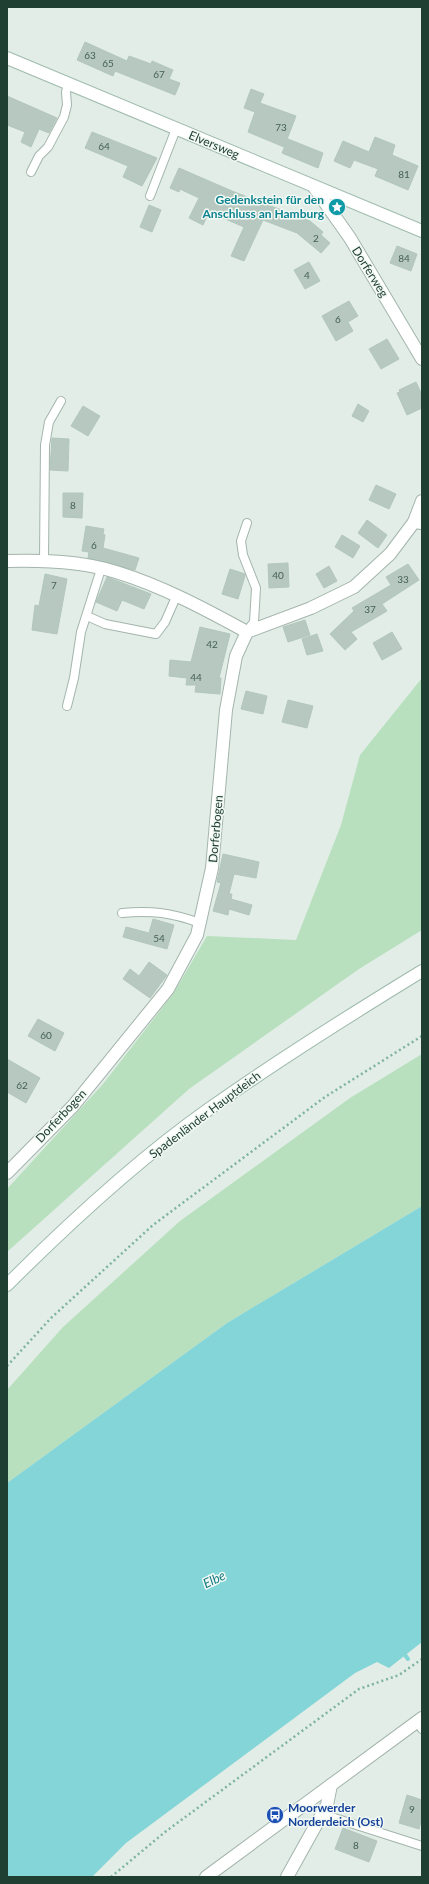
<svg xmlns="http://www.w3.org/2000/svg" width="429" height="1884" font-family="Lato,sans-serif">
  <rect width="100%" height="100%" fill="#e1ede6"/>
  <g fill="#b8e0be">
    <path d="M422,678V930L359,969L189,1089L7,1252V1189L103,1084L173,994L207,936L296,940L341,825L360,755Z"/>
    <path d="M422,1054V1206L227,1323L7,1483V1390L63,1327L180,1221L350,1098Z"/>
  </g>
  <path fill="#84d5d7" d="M422,1206V1642L389,1668L377,1662L355,1673L126,1843L92,1877H7V1483L227,1323Z"/>
  <g fill="none" stroke-linecap="round" stroke-linejoin="round">
    <path stroke="#84d5d7" stroke-width="4" d="M405,1655L408,1659"/>
  </g>
  <g fill="#b6c8bf" stroke="#b3c7bc">
    <path d="M85,42L127,61L129,56L151,64L152,61L173,70L169,79L180,83L175,95L115,71L113,76L77,60Z"/>
    <path d="M251,89L264,94L260,103L296,116L284,147L248,132L255,112L244,108Z"/>
    <path d="M7,96L57,118L49,133L39,129L31,147L21,142L25,132L7,125Z"/>
    <path d="M92,132L157,158L142,186L123,177L128,166L85,148Z"/>
    <path d="M375,137L395,145L392,155L418,166L408,190L375,176L378,169L354,160L350,168L334,161L343,141L369,152Z"/>
    <path d="M288,139L323,153L318,168L282,153Z"/>
    <path d="M179,168L232,191L310,221L323,232L321,235L330,243L321,253L297,233L263,220L244,261L231,256L244,227L209,212L203,225L189,218L199,198L180,189L179,192L170,188Z"/>
    <path d="M149,205L161,210L152,232L140,227Z"/>
    <path d="M397,246L417,254L411,271L390,263Z"/>
    <path d="M309,262L320,281L305,289L294,270Z"/>
    <path d="M349,301L358,316L348,322L353,331L336,341L322,316Z"/>
    <path d="M387,339L399,359L381,369L369,349Z"/>
    <path d="M416,382L422,395V408L407,415L397,393L400,392L399,390Z"/>
    <path d="M358,404L369,411L363,422L352,416Z"/>
    <path d="M83,406L100,416L88,436L71,426Z"/>
    <path d="M52,438L69,439L68,471L50,470Z"/>
    <path d="M376,485L396,494L389,509L369,500Z"/>
    <path d="M63,493H83L82,518L63,517Z"/>
    <path d="M367,520L387,535L378,548L358,533Z"/>
    <path d="M86,526L104,529L103,534L105,535L103,548L139,558L135,570L88,558L89,552L82,551Z"/>
    <path d="M342,535L360,546L353,558L335,547Z"/>
    <path d="M288,563L289,587L269,588L268,564Z"/>
    <path d="M408,564L419,580L382,604L387,611L351,632L357,639L345,650L330,634L354,611L352,608L391,585L386,577Z"/>
    <path d="M329,566L337,581L324,588L316,574Z"/>
    <path d="M230,569L245,574V576L238,599L222,594Z"/>
    <path d="M45,574L67,579L57,634L32,630L35,605L39,606Z"/>
    <path d="M107,577L151,594L144,609L122,600L117,611L96,602Z"/>
    <path d="M305,620L310,635L288,642L283,627Z"/>
    <path d="M200,627L230,634L219,678H221L220,694L195,692L196,685H186L187,678L169,676L170,660L191,662Z"/>
    <path d="M392,632L402,649L382,660L373,643Z"/>
    <path d="M317,634L323,651L307,655L302,639Z"/>
    <path d="M246,691L267,696L263,714L241,709Z"/>
    <path d="M288,700L313,706L307,728L282,722Z"/>
    <path d="M223,854L259,862L256,878L234,874L229,894H232L231,899L252,905L249,915L229,909L228,915L213,911L221,883L217,882Z"/>
    <path d="M153,919L174,925L167,949L123,937L126,927L149,933Z"/>
    <path d="M149,962L167,975L150,998L123,979L130,969L139,976Z"/>
    <path d="M38,1019L64,1033L55,1051L28,1036Z"/>
    <path d="M7,1059L40,1078L26,1103L7,1092Z"/>
    <path d="M407,1795L422,1800V1818L419,1829L399,1823Z"/>
    <path d="M343,1828L377,1841L369,1862L335,1849Z"/>
  </g>
  <g fill="none" stroke-linecap="round" stroke-linejoin="round">
    <defs>
      <g id="lane">
        <path d="M31,172L39,156L48,147L64,117L67,105L66,92L68,84"/>
        <path d="M150,196L176,129"/>
        <path d="M247,523L241,541L243,555L256,588L254,622L247,631"/>
        <path d="M44,561L45,445L49,422L61,401"/>
        <path d="M87,616L105,624L156,634L165,622L176,597"/>
        <path d="M67,706L74,678L81,632L101,569"/>
        <path d="M122,913C152,910 172,913 200,923"/>
        <path d="M417,1722L422,1729"/>
        <path d="M322,1814L422,1846"/>
      </g>
      <g id="street">
        <path d="M314,187L350,238L422,359"/>
        <path d="M414,522L422,501"/>
        <path d="M7,561C43,560 81,561 116,572C162,586 205,609 247,632"/>
        <path d="M7,1173L73,1106L168,989L197,935L212,868L226,710L236,656L247,632L311,608L354,587L390,554L414,522L422,523"/>
        <path d="M206,1877L422,1718"/>
        <path d="M287,1877L327,1805L331,1785"/>
      </g>
      <g id="secondary">
        <path d="M7,58L422,231"/>
        <path d="M7,1285C70,1222 137,1160 209,1109C278,1060 350,1015 422,971"/>
      </g>
    </defs>
    <use href="#lane" stroke="#a3b5ad" stroke-width="10"/>
    <use href="#street" stroke="#a3b5ad" stroke-width="14"/>
    <use href="#secondary" stroke="#9ebaad" stroke-width="14"/>
    <g stroke="#7fb49c" stroke-width="2.5" stroke-dasharray="2 3" stroke-linecap="butt">
      <path d="M7,1366L51,1318L153,1225L325,1097L422,1036"/>
      <path d="M111,1877L165,1832L359,1689L399,1675L422,1659"/>
    </g>
    <use href="#lane" stroke="#fff" stroke-width="8"/>
    <use href="#street" stroke="#fff" stroke-width="12"/>
    <use href="#secondary" stroke="#fff" stroke-width="12"/>
  </g>
  <defs>
    <symbol id="sight-disc" viewBox="-11 -11 22 22"><circle r="9.5" fill="#0f9aa8" stroke="#f2f9f5"/><path d="M0-6L1.8-2.2L6-1.7L2.9 1.2L3.7 5.4L0 3.3L-3.7 5.4L-2.9 1.2L-6-1.7L-1.8-2.2Z" fill="#fff"/></symbol>
    <symbol id="bus-disc" viewBox="-11 -11 22 22"><circle r="9.5" fill="#1a4fb4" stroke="#f2f9f5"/><path d="M-5-6H5V4H4V6H2V4H-2V6H-4V4H-5ZM-3.5-4V0h7V-4ZM-3.5 1.2v1.5H-2V1.2ZM2 1.2v1.5H3.5V1.2Z" fill="#fff"/></symbol>
  </defs>
  <g fill-rule="evenodd">
    <use href="#sight-disc" x="327" y="197" width="20" height="20"/>
    <use href="#bus-disc" x="265" y="1805" width="20" height="20"/>
  </g>
  <g text-anchor="middle" stroke-width="3" stroke-linejoin="round" paint-order="stroke">
    <g font-size="10" fill="#466156">
      <text x="90" y="59">63</text>
      <text x="108" y="67">65</text>
      <text x="159" y="78">67</text>
      <text x="281" y="131">73</text>
      <text x="104" y="150">64</text>
      <text x="404" y="178">81</text>
      <text x="316" y="242">2</text>
      <text x="404" y="262">84</text>
      <text x="307" y="279">4</text>
      <text x="338" y="323">6</text>
      <text x="73" y="509">8</text>
      <text x="94" y="549">6</text>
      <text x="278" y="579">40</text>
      <text x="403" y="583">33</text>
      <text x="54" y="589">7</text>
      <text x="370" y="613">37</text>
      <text x="212" y="648">42</text>
      <text x="196" y="681">44</text>
      <text x="159" y="942">54</text>
      <text x="46" y="1039">60</text>
      <text x="22" y="1089">62</text>
      <text x="412" y="1813">9</text>
      <text x="356" y="1849">8</text>
    </g>
    <g font-size="12" fill="#203f33" stroke="#f2f9f5">
      <text transform="translate(214 145) rotate(23)" y="4">Elversweg</text>
      <text transform="translate(370 272) rotate(58)" y="4">Dorferweg</text>
      <text transform="translate(216 829) rotate(-85)" y="4">Dorferbogen</text>
      <text transform="translate(205 1115) rotate(-37)" y="4">Spadenländer Hauptdeich</text>
      <text transform="translate(61 1116) rotate(-47)" y="4">Dorferbogen</text>
    </g>
    <g font-size="12" font-weight="bold" fill="#0d838f" stroke="#f2f9f5" text-anchor="end">
      <text x="324" y="204">Gedenkstein für den<tspan x="324" dy="14">Anschluss an Hamburg</tspan></text>
    </g>
    <g font-size="12" font-weight="bold" fill="#164399" stroke="#f2f9f5" text-anchor="start">
      <text x="288" y="1812">Moorwerder<tspan x="288" dy="14">Norderdeich (Ost)</tspan></text>
    </g>
    <g font-size="13" font-style="italic" fill="#147c81" stroke="#f2f9f5">
      <text transform="translate(214 1579) rotate(-25)" y="5">Elbe</text>
    </g>
  </g>
  <rect width="429" height="1884" fill="none" stroke="#203f33" stroke-width="16"/>
</svg>
